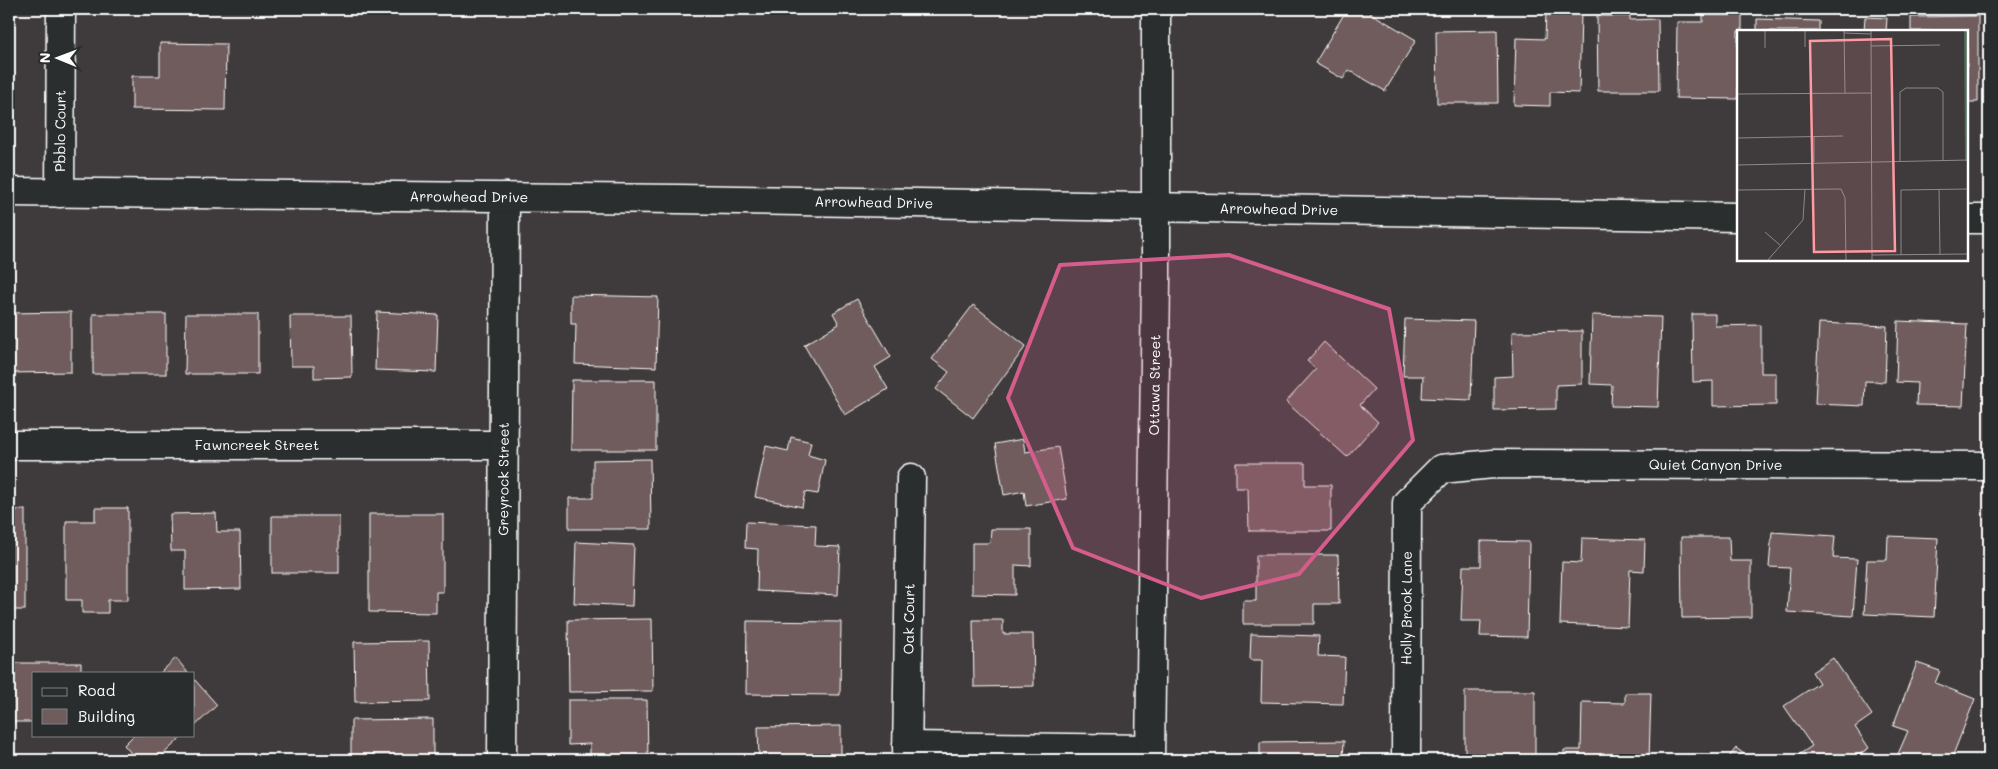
<svg xmlns="http://www.w3.org/2000/svg" width="1998" height="769" font-family="Mali,sans-serif">
  <rect width="100%" height="100%" fill="#3f3b3c"/>
  <filter id="ink" filterUnits="userSpaceOnUse"><feTurbulence type="fractalNoise" baseFrequency=".02" numOctaves="2"/><feDisplacementMap in="SourceGraphic" scale="10" xChannelSelector="R" yChannelSelector="G"/><feConvolveMatrix kernelMatrix="1 2 1 2 8 2 1 2 1" color-interpolation-filters="sRGB"/></filter>
  <g filter="url(#ink)">
    <g fill="#6f5c5c" stroke="#fff">
      <path d="M1347,9H1364L1416,40L1385,91L1349,70L1343,79L1315,63Z"/>
      <path d="M1546,12L1581,13L1579,93L1550,92V106L1514,105L1516,38L1545,39Z"/>
      <path d="M1703,15H1742V31H1738V99L1676,98L1677,22H1703Z"/>
      <path d="M1597,16H1630V20L1658,19L1659,91H1598Z"/>
      <path d="M1978,16V102H1967V31H1911V17Z"/>
      <path d="M1865,17L1887,18L1886,31H1864Z"/>
      <path d="M1757,19L1819,21V31H1757Z"/>
      <path d="M1497,30L1498,103H1437L1436,31Z"/>
      <path d="M160,43L226,44L225,110L132,109V76H160Z"/>
      <path d="M571,295L658,297L656,367L575,364L576,324H571Z"/>
      <path d="M857,299L891,357L875,367L888,389L845,415L804,345L839,324L833,313Z"/>
      <path d="M973,305L1026,346L973,418L936,389L949,372L932,359Z"/>
      <path d="M71,312V372L9,373V313Z"/>
      <path d="M377,312L438,315L436,372L375,370Z"/>
      <rect x="93" y="314" width="73" height="60"/>
      <path d="M186,314H258V374H185Z"/>
      <path d="M1692,314H1715V326L1761,325V373H1776V405L1713,406V381L1693,382Z"/>
      <path d="M1592,315L1661,317L1658,407L1611,406L1612,385L1590,384Z"/>
      <path d="M290,316H351L352,377L314,378V366H291Z"/>
      <path d="M1405,319L1474,321L1471,400L1422,398L1423,376H1403Z"/>
      <path d="M1898,321L1967,324L1963,406L1916,405L1917,383L1896,382Z"/>
      <path d="M1819,323L1887,326L1885,382L1865,381L1864,406L1815,404Z"/>
      <path d="M1582,331V384L1556,385V409L1494,410V377L1513,376L1512,332Z"/>
      <path d="M1324,342L1374,389L1360,405L1378,422L1347,457L1286,402L1316,369L1307,361Z"/>
      <path d="M572,380H656V450H571Z"/>
      <path d="M791,437L811,442L808,455L825,460L818,494L805,492L802,507L755,497L766,446L788,451Z"/>
      <path d="M1023,439L1025,452L1058,447L1067,499L1026,506L1024,491L1004,495L995,444Z"/>
      <path d="M650,459L651,529H569V498H593V460Z"/>
      <path d="M1236,463H1305V485H1331V531H1249L1248,488H1236Z"/>
      <path d="M95,508H128V600H108V613H82V600H66V521H95Z"/>
      <rect x="9" y="510" width="16" height="100"/>
      <path d="M216,513L217,532H240L241,589L185,590V551H171L170,514Z"/>
      <path d="M369,514H443V592H436V613L369,612Z"/>
      <rect x="272" y="516" width="67" height="57"/>
      <path d="M746,522L816,525L815,546L840,547L838,595L757,591L758,549L745,548Z"/>
      <path d="M991,529H1031V566L1015,565V595L972,594V543H990Z"/>
      <path d="M1772,532L1835,536L1833,558L1857,559L1853,616L1787,612L1790,568L1769,567Z"/>
      <path d="M1888,536L1938,538L1934,617L1864,614L1867,560H1887Z"/>
      <path d="M1681,537H1729L1730,561H1751V617L1682,618Z"/>
      <path d="M1582,538L1645,540L1644,571L1630,570L1628,627L1560,624L1562,562L1581,563Z"/>
      <path d="M1481,541L1529,542L1527,637L1480,636L1481,621H1461L1463,566H1481Z"/>
      <path d="M576,542L634,545L632,606L574,603Z"/>
      <path d="M1256,555H1338L1339,604H1314V624H1243V601H1256Z"/>
      <path d="M652,619L653,691L569,692L568,620Z"/>
      <path d="M973,620H1003V634H1033L1034,686L974,687Z"/>
      <path d="M747,621L841,622L840,695L746,694Z"/>
      <path d="M1251,634L1319,636L1318,656L1345,657L1343,704L1261,702L1262,660H1250Z"/>
      <path d="M429,641L430,701L355,702L354,642Z"/>
      <path d="M176,658L188,673H160Z"/>
      <path d="M1833,658L1872,715L1855,727L1869,748L1851,760H1800L1797,756L1812,746L1784,706L1819,683L1812,672Z"/>
      <path d="M9,663H81V673H34V722H9Z"/>
      <path d="M1917,663L1940,671L1935,683L1975,699L1951,760H1914L1898,754L1908,731L1893,726Z"/>
      <path d="M194,679L217,705L194,727Z"/>
      <path d="M1465,691H1535V760L1465,758Z"/>
      <path d="M1625,693H1651L1649,760H1564V750H1581L1582,702L1625,703Z"/>
      <path d="M568,700H647L648,760H590V744L568,745Z"/>
      <path d="M433,719V760H351V720Z"/>
      <path d="M841,726V760H759L758,727Z"/>
      <path d="M134,735H184L157,760H137L124,745Z"/>
      <path d="M1344,741L1343,760H1260V742Z"/>
      <path d="M1736,748L1752,760H1727Z"/>
      <path d="M1989,748V760H1976Z"/>
    </g>
    <g fill="none" stroke-linecap="round" stroke-linejoin="round">
      <defs>
        <g id="minor">
          <path id="s1" d="M60,193L61,9"/>
          <path id="s2" d="M9,445H504"/>
          <path d="M907,746L1149,749"/>
          <path id="s3" d="M502,760L505,197"/>
          <path id="s4" d="M907,760L911,478"/>
          <path id="s5" d="M1150,760L1156,278V9"/>
          <path id="s6" d="M1406,760L1407,503L1441,469L1493,464L1989,466"/>
        </g>
        <g id="secondary">
          <path id="s7" d="M9,192L678,199L1738,217"/>
          <path d="M1967,219H1989"/>
        </g>
      </defs>
      <use href="#minor" stroke="#fff" stroke-width="31"/>
      <use href="#secondary" stroke="#fff" stroke-width="31"/>
      <use href="#minor" stroke="#2a2d2e" stroke-width="28"/>
      <use href="#secondary" stroke="#2a2d2e" stroke-width="28"/>
    </g>
  </g>
  <path fill="#d45d8c" fill-opacity="0.2" stroke="#d45d8c" stroke-width="4" stroke-linejoin="round" d="M1229,255L1389,309L1413,440L1299,574L1201,598L1073,548L1008,398L1060,265Z"/>
  <g text-anchor="middle" stroke-width="5" stroke-linejoin="round" paint-order="stroke">
    <g font-size="14" fill="#fff" stroke="#2a2d2e">
      <text dy="5" stroke="none"><textPath href="#s1" startOffset="62">Pbblo Court</textPath></text>
      <text dy="5" stroke="none"><textPath href="#s7" startOffset="460">Arrowhead Drive</textPath></text>
      <text dy="5" stroke="none"><textPath href="#s7" startOffset="865">Arrowhead Drive</textPath></text>
      <text dy="5" stroke="none"><textPath href="#s7" startOffset="1270">Arrowhead Drive</textPath></text>
      <text dy="5" stroke="none"><textPath href="#s5" startOffset="375">Ottawa Street</textPath></text>
      <text dy="5" stroke="none"><textPath href="#s2" startOffset="248">Fawncreek Street</textPath></text>
      <text dy="5" stroke="none"><textPath href="#s6" startOffset="580">Quiet Canyon Drive</textPath></text>
      <text dy="5" stroke="none"><textPath href="#s3" startOffset="281">Greyrock Street</textPath></text>
      <text dy="5" stroke="none"><textPath href="#s6" startOffset="152">Holly Brook Lane</textPath></text>
      <text dy="5" stroke="none"><textPath href="#s4" startOffset="141">Oak Court</textPath></text>
    </g>
  </g>
  <g transform="translate(1737 30)">
    <rect width="231" height="231" fill="#3f3b3c"/>
    <path d="M227,0H232L231,131H228Z" fill="#516c5b"/>
    <path fill="none" stroke="#8c898a" stroke-width="1" d="M28,0V18M68,0V17M107,0L108,63M134,0L135,231M107,3L134,4M134,16L203,15M0,64L135,63M77,107V132M0,108L106,106M163,131V62L169,58H201L206,62V131M0,135L232,130M202,159L203,225M0,160L104,159L108,168L109,231M28,202L44,216M135,225L232,224M164,225V160L232,159M30,231L66,190L68,159"/>
    <path fill="#ff9aa2" fill-opacity="0.15" stroke="#ff9aa2" stroke-width="2.5" d="M154,9L158,221L77,222L73,11Z"/>
    <rect width="231" height="231" fill="none" stroke="#fff" stroke-width="2.5"/>
  </g>
  <rect width="1998" height="769" fill="none" stroke="#2a2d2e" stroke-width="30"/>
  <rect x="15" y="15" width="1968" height="739" fill="none" stroke="#fff" stroke-width="2" filter="url(#ink)"/>
  <rect x="32" y="672" width="162" height="65" fill="#2a2d2e" stroke="#7f8182"/>
  <rect x="42" y="688" width="25" height="8" fill="#2a2d2e" stroke="#7f8182"/>
  <text x="78" y="696" font-size="15" fill="#ffffff">Road</text>
  <rect x="42" y="709" width="25" height="15" fill="#6f5c5c" stroke="#7f8182"/>
  <text x="78" y="722" font-size="15" fill="#ffffff">Building</text>
  <g transform="translate(58 58) rotate(271)" stroke="#2a2d2e" stroke-width="4" paint-order="stroke">
  <path d="M0-4L9 19L0 12L-9 19Z" fill="#ffffff"/>
  <text y="-8" font-size="14" font-weight="bold" text-anchor="middle" fill="#ffffff">N</text>
  </g>
</svg>
